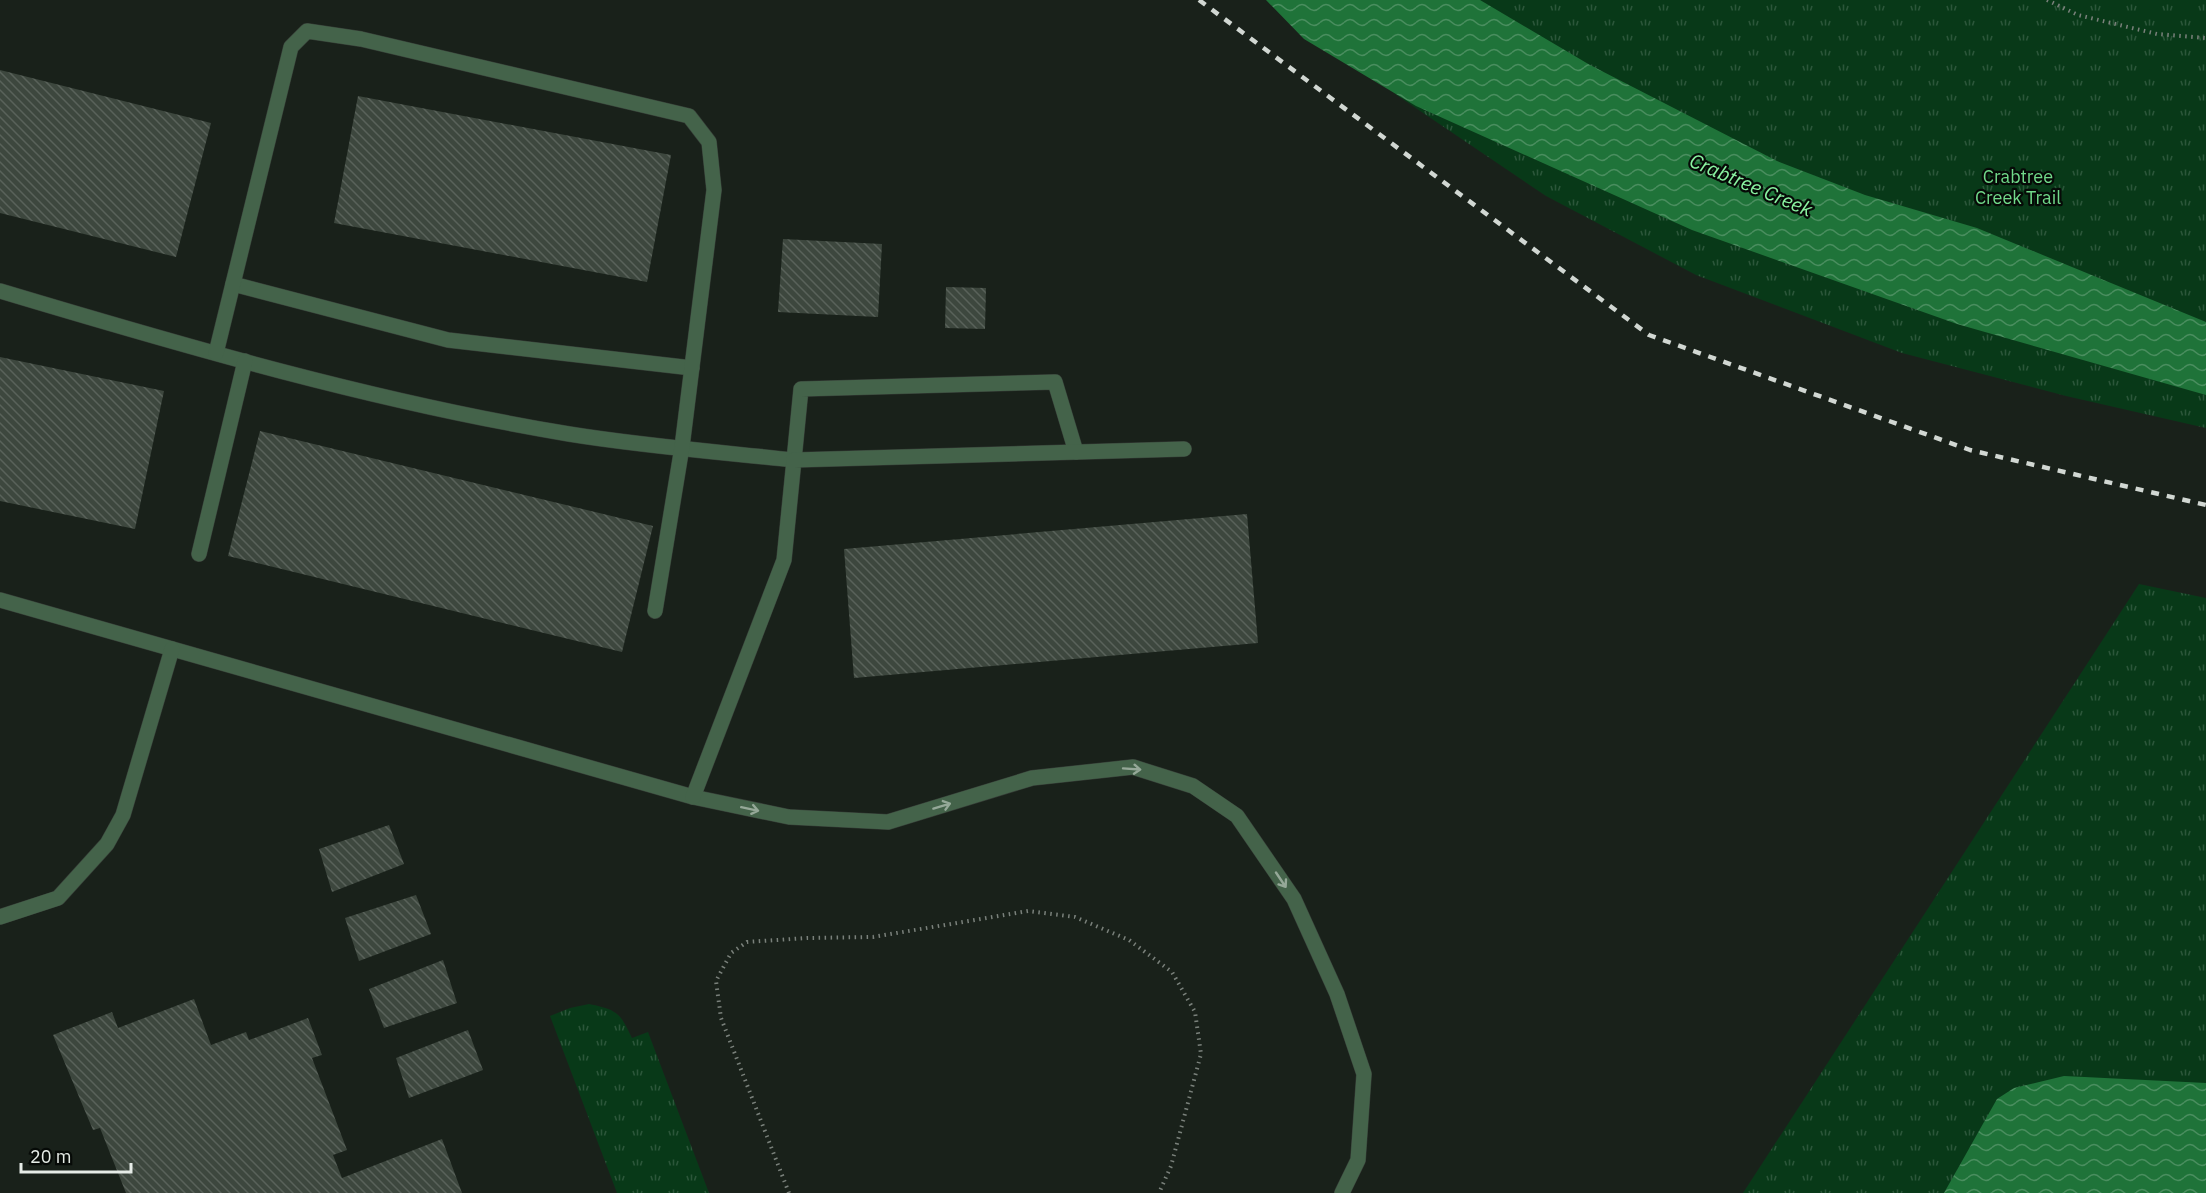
<svg xmlns="http://www.w3.org/2000/svg" width="2206" height="1193" font-family="'IBM Plex Sans',sans-serif">
  <defs>
    <pattern id="park-tufts" width="24" height="20" patternUnits="userSpaceOnUse" patternTransform="scale(1.5)"><rect width="24" height="20" fill="#083918"/><path d="M3 7l-1-3M5 7V3M7 7l1-3M15 17l-1-3M17 17v-4M19 17l1-3" fill="none" stroke="#2c563a"/></pattern>
    <pattern id="water-waves" width="16" height="10" patternUnits="userSpaceOnUse" patternTransform="scale(1.5)"><rect width="16" height="10" fill="#1f7339"/><path d="M0 5q4-4 8 0t8 0" fill="none" stroke="#4a8e5f"/></pattern>
    <pattern id="building-back-hatch" width="6" height="6" patternUnits="userSpaceOnUse" patternTransform="scale(1.5)"><rect width="6" height="6" fill="#3d473e"/><path d="M-1 5l2 2M0 0l6 6M5-1l2 2" fill="none" stroke="#59625a"/></pattern>
  </defs>
  <rect width="100%" height="100%" fill="#19211a"/>
  <g fill="url(#park-tufts)">
    <path d="M1277,0H2206V428L2066,396L1902,353L1696,275L1546,196L1398,96Z"/>
    <path d="M2139,584L2206,598V1193H1743Z"/>
    <path d="M589,1004C618,1010 620,1013 632,1038L648,1032L709,1193H617L550,1016L570,1008Z"/>
  </g>
  <g fill="url(#water-waves)">
    <path d="M1266,0H1480L1590,65L1777,161L1865,195L1977,228L2206,322V395L1957,324L1692,230L1416,106L1304,39Z"/>
    <path d="M2064,1076L2206,1083V1193H1944L1997,1099L2014,1088Z"/>
  </g>
  <g fill="url(#building-back-hatch)">
    <path d="M0,70L211,123L176,257L0,213Z"/>
    <path d="M358,96L671,155L647,282L334,223Z"/>
    <path d="M783,239L882,244L878,317L778,312Z"/>
    <path d="M946,287L986,288L985,329L945,328Z"/>
    <path d="M0,357L164,391L135,529L0,501Z"/>
    <path d="M260,431L653,526L622,652L228,556Z"/>
    <path d="M1247,514L1258,643L854,678L844,549Z"/>
    <path d="M389,825L404,864L332,892L319,849Z"/>
    <path d="M416,895L431,934L359,961L345,918Z"/>
    <path d="M443,960L457,1003L384,1028L369,989Z"/>
    <path d="M194,999L211,1045L246,1032L249,1040L308,1018L322,1055L312,1058L347,1150L333,1155L342,1178L442,1139L462,1193H126L100,1128L93,1130L53,1035L112,1012L118,1028Z"/>
    <path d="M468,1030L483,1070L409,1098L396,1058Z"/>
  </g>
  <g fill="none" stroke-linecap="round" stroke-linejoin="round">
    <defs>
      <g id="minor">
        <path d="M233,284L448,340L692,368"/>
        <path d="M0,291C187,347 376,402 569,434C643,446 719,452 794,460L801,389L1055,382L1076,452"/>
        <path d="M216,353L291,47L307,31L361,39L689,116L709,142L714,190L682,447L655,611"/>
        <path d="M199,554L245,361"/>
        <path d="M0,600L693,797L789,817L888,822L1032,778L1133,767L1193,786L1237,816L1294,899L1337,994L1364,1074L1358,1160L1342,1193"/>
        <path d="M693,797L784,560L794,460L1184,449"/>
        <path d="M0,917L58,898L107,844L123,815L172,649"/>
      </g>
    </defs>
    <use href="#minor" stroke="#363d37" stroke-width="16"/>
    <g stroke="#7a817b" stroke-width="4" stroke-dasharray="1.5 4.5" stroke-linecap="butt">
      <path d="M2047,0L2078,15L2157,34L2206,38"/>
      <path d="M789,1193L721,1018L716,981L731,953L747,942L807,938L873,937L1028,911L1075,917L1129,940L1172,972L1195,1012L1201,1054L1171,1166L1159,1193"/>
    </g>
    <use href="#minor" stroke="#44634a" stroke-width="15"/>
    <path stroke="#d1d7d2" stroke-width="4.5" stroke-dasharray="8 8" stroke-linecap="butt" d="M1199,0L1649,335L1970,450L2206,505"/>
  </g>
  <defs><path id="oneway-shaft" d="M-6 0H5M1.5-3L5.5 0L1.5 3" fill="none" stroke-width="1.6" stroke-linecap="round" stroke-linejoin="round" transform="scale(1.5)"/></defs>
  <g stroke="#95a898">
    <use href="#oneway-shaft" transform="translate(1132 769) rotate(4)"/>
    <use href="#oneway-shaft" transform="translate(942 806) rotate(-17)"/>
    <use href="#oneway-shaft" transform="translate(750 809) rotate(12)"/>
    <use href="#oneway-shaft" transform="translate(1281 880) rotate(56)"/>
  </g>
  <g text-anchor="middle" stroke-width="4.5" stroke-linejoin="round" paint-order="stroke">
    <g font-size="18" fill="#71da8a" stroke="#060a07">
      <text x="2018" y="183">Crabtree<tspan x="2018" dy="21">Creek Trail</tspan></text>
    </g>
    <g font-size="20" font-style="italic" fill="#8af3a1" stroke="#060a07">
      <text transform="translate(1751 185) rotate(23)" y="7">Crabtree Creek</text>
    </g>
  </g>
  <path d="M21 1163v9h110v-9" fill="none" stroke="#e6ece7" stroke-width="3"/>
  <text x="30" y="1163" font-size="18" fill="#e6ece7" stroke="#060a07" stroke-width="4.5" paint-order="stroke">20 m</text>
</svg>
